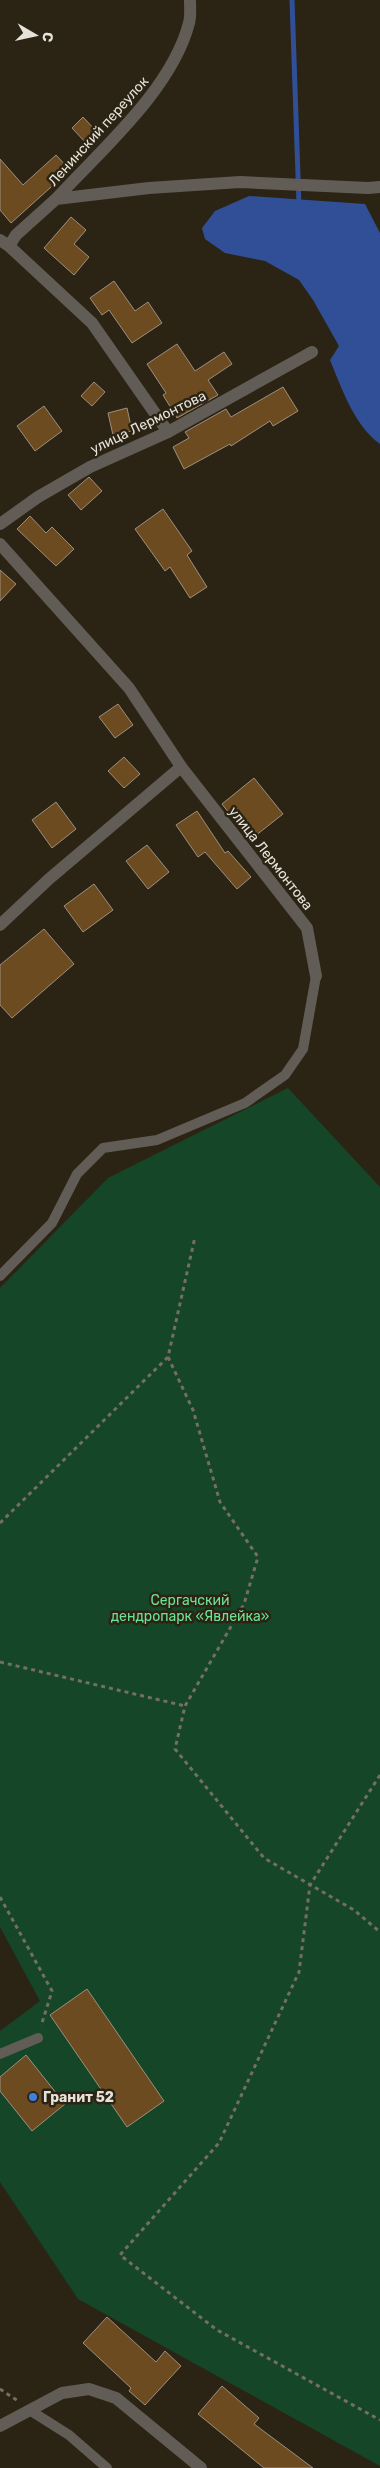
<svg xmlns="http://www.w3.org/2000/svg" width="380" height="2468" font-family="Rubik,sans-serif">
  <rect width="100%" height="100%" fill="#2b2415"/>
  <path fill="#154627" d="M288,1088L380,1187V2466L78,2299L0,2182V2031L40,2001L0,1927V1288L108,1178Z"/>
  <path fill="#304f97" d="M249,196L365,204L380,233V444C354,425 342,389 330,360L339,346L313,300L299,280L265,261L225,253L205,239L202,228L215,211Z"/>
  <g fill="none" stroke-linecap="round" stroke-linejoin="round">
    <path stroke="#304f97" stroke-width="5" d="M292,0L299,205"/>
  </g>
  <g fill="#6d4b20" stroke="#9d8f80">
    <path d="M83,117L97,132L86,143L72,128Z"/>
    <path d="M56,155L70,170L11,223L0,210V159L23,185Z"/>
    <path d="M71,217L86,230L74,244L89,257L74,275L44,248Z"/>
    <path d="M114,281L135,311L148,302L162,323L132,343L109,310L102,315L90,298Z"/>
    <path d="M177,344L195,371L224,352L232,364L208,380L218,395L177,418L163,395L166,393L147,364Z"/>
    <path d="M94,382L105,392L92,406L81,396Z"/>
    <path d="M283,387L298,411L273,426L270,421L231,446L230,444L184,469L173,447L189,438L185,432L226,409L231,417Z"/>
    <path d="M44,406L62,431L35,451L17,426Z"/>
    <path d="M127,408L132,431L113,435L108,413Z"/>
    <path d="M89,477L102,491L81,510L68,495Z"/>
    <path d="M163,509L192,551L187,555L207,587L190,598L170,567L165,571L135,529Z"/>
    <path d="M30,516L46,533L52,527L74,549L56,566L17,529Z"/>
    <path d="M0,570L16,584L0,601Z"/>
    <path d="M118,704L133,725L115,738L99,717Z"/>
    <path d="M124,757L140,774L124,788L108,771Z"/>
    <path d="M254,778L283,814L250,840L222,804Z"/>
    <path d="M56,802L76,829L52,848L32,820Z"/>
    <path d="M197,811L225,853L228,851L251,877L237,889L205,852L198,857L176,825Z"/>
    <path d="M147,845L169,872L148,889L126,861Z"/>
    <path d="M94,884L113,910L83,932L64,906Z"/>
    <path d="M44,929L74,964L12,1018L0,1005V965Z"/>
    <path d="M87,1989L164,2101L127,2127L50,2015Z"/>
    <path d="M26,2055L65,2104L32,2131L0,2091V2077Z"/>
    <path d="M107,2317L156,2362L165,2351L181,2366L145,2405L129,2391L131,2388L83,2343Z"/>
    <path d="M222,2386L259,2418L254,2424L313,2468H264L198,2414Z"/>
  </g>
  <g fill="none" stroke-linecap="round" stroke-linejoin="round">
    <g stroke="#756f62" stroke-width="3" stroke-dasharray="4 4" stroke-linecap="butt">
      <path d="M168,1357L193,1410L220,1502L258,1557L244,1604L185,1706L175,1749L264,1858L354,1910L380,1932"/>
      <path d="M0,1523L168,1357L195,1237"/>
      <path d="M0,1662L185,1706"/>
      <path d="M380,1775L310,1885L299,1972L219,2143L120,2255L217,2330L380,2420"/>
      <path d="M0,1897L52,1991L41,2026"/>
      <path d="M0,2389L18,2401"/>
    </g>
    <g stroke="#615d56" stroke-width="10">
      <path d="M0,1276L52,1223L77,1174L103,1148L157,1140L245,1103L285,1075L303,1049L316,976"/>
      <path d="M0,2054L38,2038"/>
      <path d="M31,2411L69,2435L107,2468"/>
    </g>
    <g stroke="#615d56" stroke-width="12">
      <path d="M56,199C102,149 172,89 189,23C191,16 190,7 190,0"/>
      <path d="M0,240L9,246L92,323L168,432"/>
      <path d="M9,246L16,235L56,199L149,188L240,182L368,188L380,187"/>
      <path d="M0,524L38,497L90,467L168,432L312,352"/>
      <path d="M0,544L129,688L182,768L307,928L316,976"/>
      <path d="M0,925L49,879L181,767"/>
      <path d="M0,2426L62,2393L89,2389L116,2398L201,2468"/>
    </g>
  </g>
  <circle fill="#3f7fe0" stroke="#2b2415" stroke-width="2" cx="33" cy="2097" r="5"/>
  <g text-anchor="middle" stroke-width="5" stroke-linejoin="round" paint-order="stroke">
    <g font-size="14" fill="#e7e2d9" stroke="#2b2415">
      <text transform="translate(98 131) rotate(-48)" y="5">Ленинский переулок</text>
      <text transform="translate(148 422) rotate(-26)" y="5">улица Лермонтова</text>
      <text transform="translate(271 858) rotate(52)" y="5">улица Лермонтова</text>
    </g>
    <g font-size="14" fill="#6ce295" stroke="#2b2415">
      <text x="190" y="1605">Сергачский<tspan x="190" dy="16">дендропарк «Явлейка»</tspan></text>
    </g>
    <g font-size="14" font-weight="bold" fill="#e7e2d9" stroke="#2b2415" text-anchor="start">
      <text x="43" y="2102">Гранит 52</text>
    </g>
  </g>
  <g transform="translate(35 35) rotate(99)" stroke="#2b2415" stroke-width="4" paint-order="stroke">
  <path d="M0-4L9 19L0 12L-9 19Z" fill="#e7e2d9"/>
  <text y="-8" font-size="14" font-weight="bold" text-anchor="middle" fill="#e7e2d9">С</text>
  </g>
</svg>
